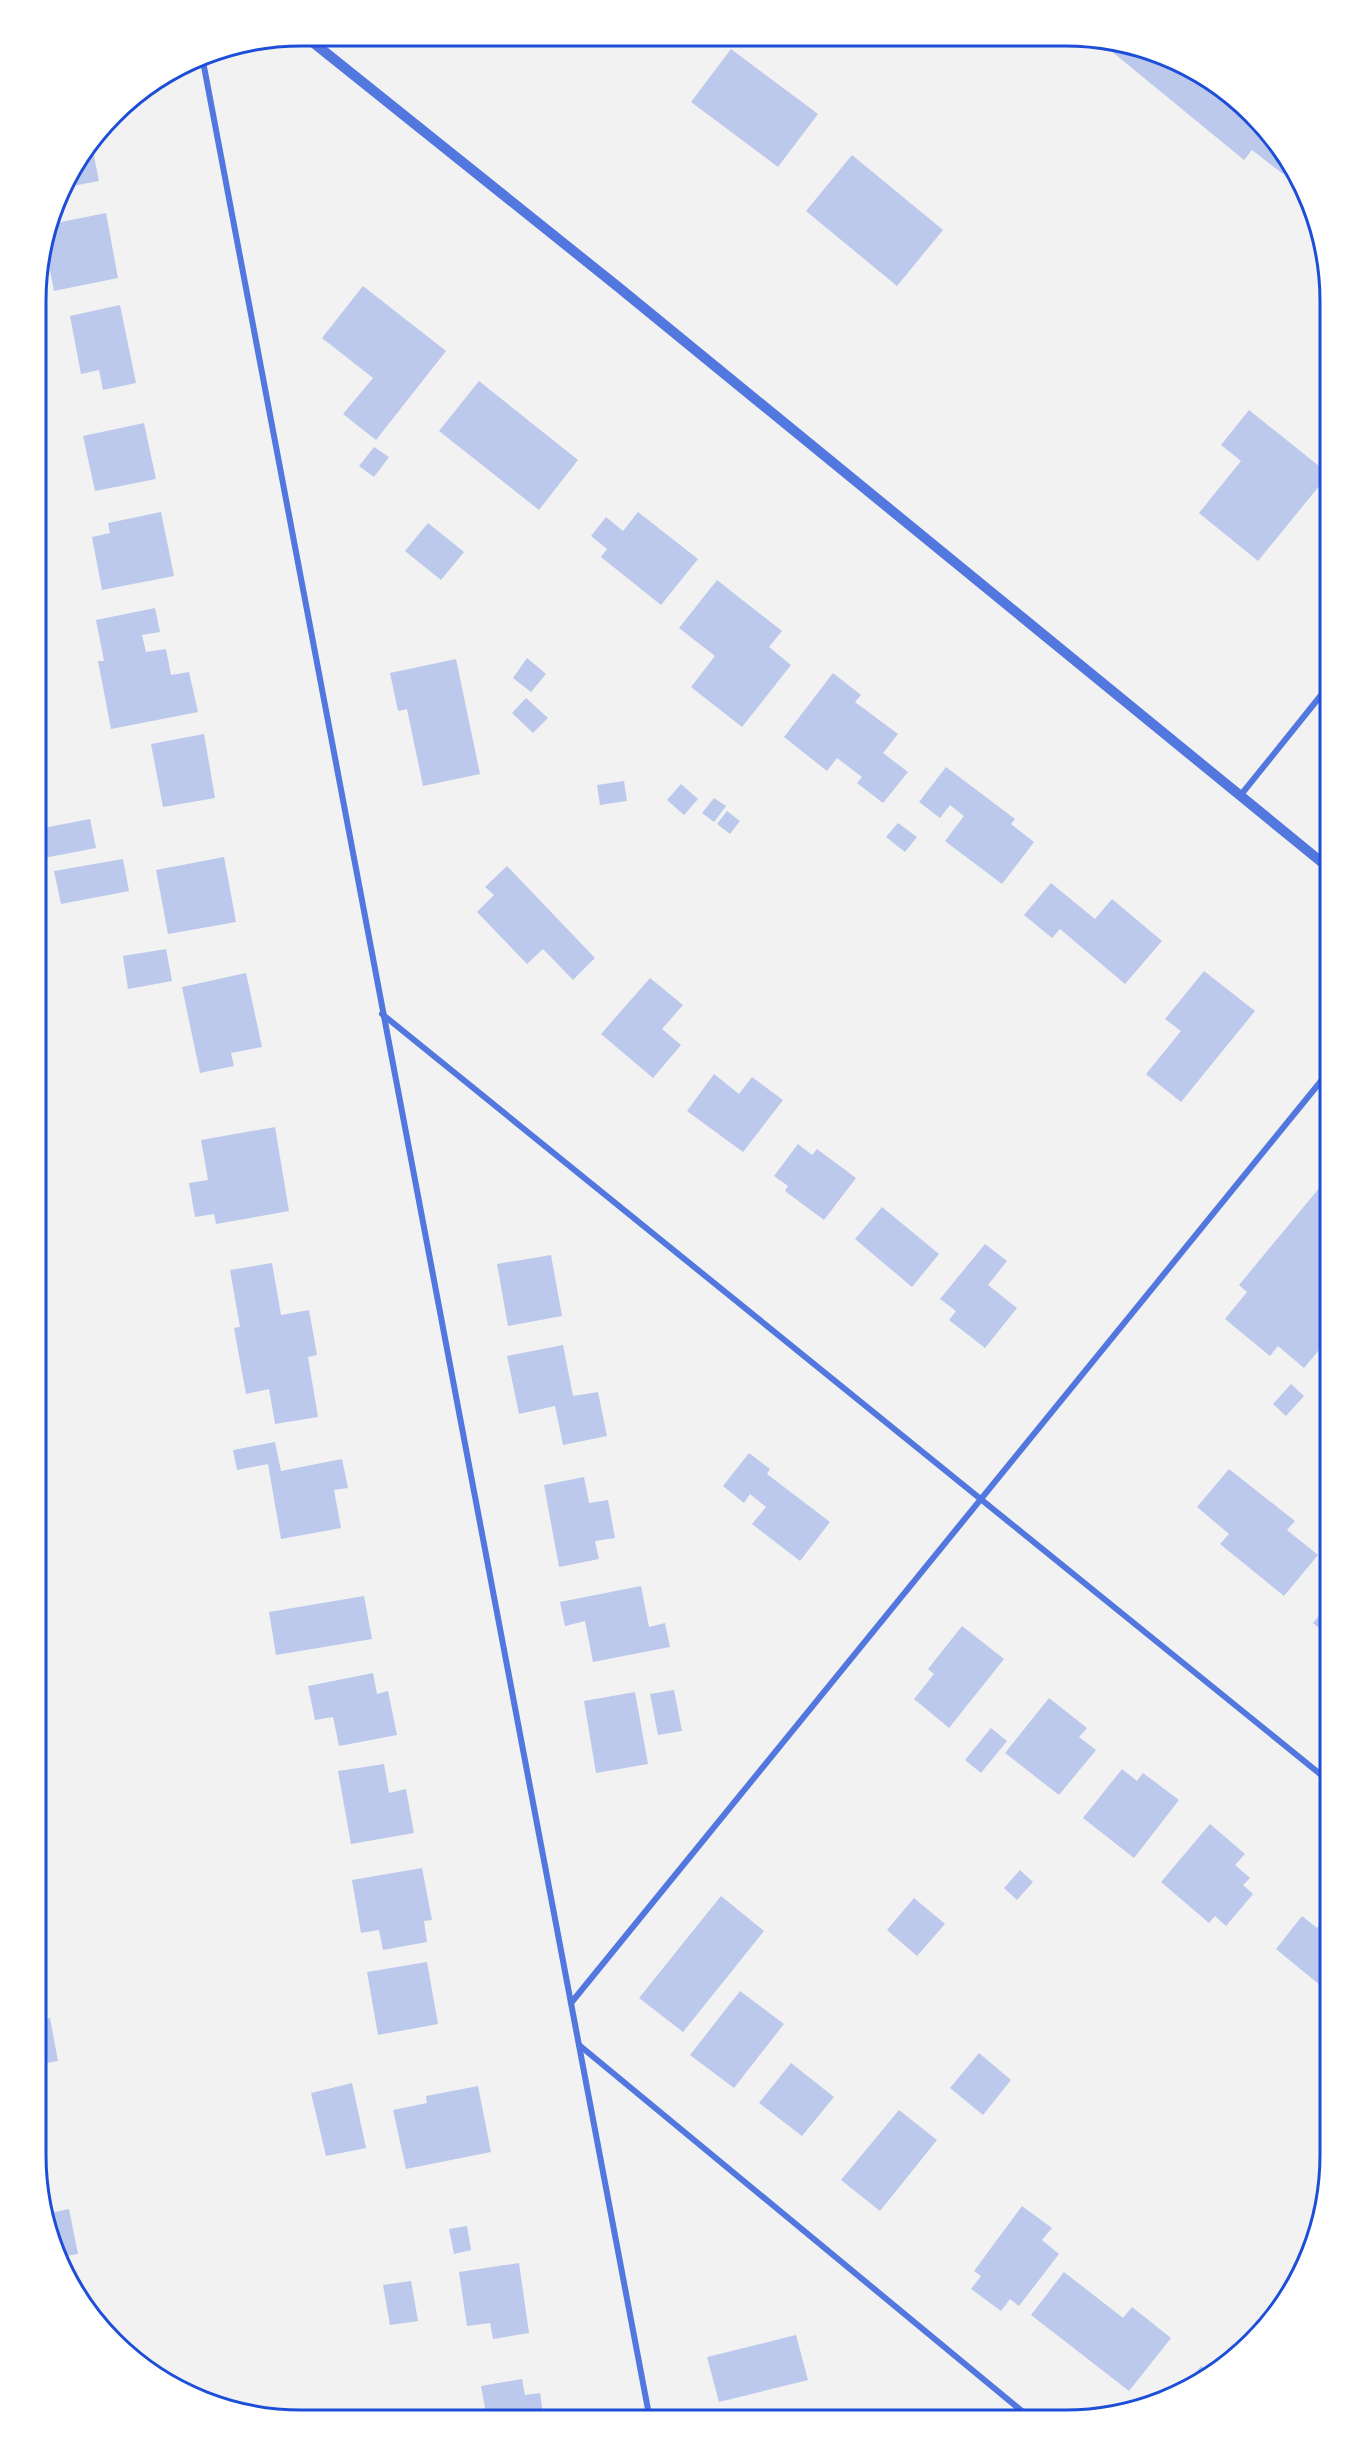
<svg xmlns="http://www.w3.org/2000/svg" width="1366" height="2457" font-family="'Roboto Condensed',sans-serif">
  <rect width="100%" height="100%" fill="#f2f2f2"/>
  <g fill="#bdc9ec">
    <path d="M1099,41H1116L1182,63L1239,102L1285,154L1291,165L1283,174L1252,150L1244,160Z"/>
    <path d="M731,49L818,114L778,167L691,102Z"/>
    <path d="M92,146L99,181L62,188L63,184Z"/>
    <path d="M852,155L943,230L897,286L806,211Z"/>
    <path d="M106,213L118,278L54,291L45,244L51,224Z"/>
    <path d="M363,286L446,351L376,440L343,414L373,378L322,338Z"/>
    <path d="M120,305L136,383L103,390L99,370L81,374L70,316Z"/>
    <path d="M479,381L578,460L539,510L439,431Z"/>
    <path d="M1249,410L1329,474L1258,561L1199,513L1241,461L1221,445Z"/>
    <path d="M144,423L156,479L95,491L83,436Z"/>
    <path d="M374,447L389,457L374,477L359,466Z"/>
    <path d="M161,512L174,576L102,590L92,537L110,533L108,523Z"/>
    <path d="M638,512L698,559L661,605L601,557L607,549L591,536L606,517L623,531Z"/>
    <path d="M428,523L464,552L441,580L405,551Z"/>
    <path d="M717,580L782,631L769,647L791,665L742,727L691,687L715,656L679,628Z"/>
    <path d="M155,608L160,632L142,635L146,652L166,649L171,675L189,672L198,712L111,729L98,661H104L96,620Z"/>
    <path d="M527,658L546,674L531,692L513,678Z"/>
    <path d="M456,659L480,774L423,786L407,709L398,711L390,673Z"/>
    <path d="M833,673L861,695L855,702L898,734L883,753L908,772L883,803L857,783L862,777L837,758L827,771L784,737Z"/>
    <path d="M526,698L548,718L533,733L512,713Z"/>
    <path d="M204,734L215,798L163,807L151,744Z"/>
    <path d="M946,767L1015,819L1011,824L1034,842L1002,884L945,841L964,816L950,805L940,818L919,802Z"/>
    <path d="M624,781L627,801L600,805L597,785Z"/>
    <path d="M681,784L698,799L684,815L667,800Z"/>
    <path d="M714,798L726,806L714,822L702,813Z"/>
    <path d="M727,811L740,821L730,834L717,824Z"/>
    <path d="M90,819L96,848L44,858L38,829Z"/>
    <path d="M898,823L917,837L905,852L886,837Z"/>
    <path d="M224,857L236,922L168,934L156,870Z"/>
    <path d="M123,859L129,891L61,904L54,871Z"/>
    <path d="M507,866L595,958L573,980L543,949L527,964L477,912L494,895L485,887Z"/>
    <path d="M1051,883L1095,919L1112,899L1162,941L1125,984L1060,929L1052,938L1024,915Z"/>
    <path d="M166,949L172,981L128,989L123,956Z"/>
    <path d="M1204,971L1255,1011L1181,1102L1146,1074L1181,1031L1165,1019Z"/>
    <path d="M246,973L262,1047L231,1053L234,1066L200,1073L182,987Z"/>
    <path d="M650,978L683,1005L662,1029L681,1045L653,1078L601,1034Z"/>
    <path d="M714,1074L739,1094L752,1077L783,1100L743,1152L687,1111Z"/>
    <path d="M275,1127L289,1211L216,1224L214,1214L195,1217L189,1183L208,1180L201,1140Z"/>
    <path d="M798,1144L812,1155L817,1149L856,1178L824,1220L785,1191L788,1186L774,1176Z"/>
    <path d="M1330,1175V1337L1304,1368L1278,1346L1270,1356L1225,1319L1247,1292L1239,1285Z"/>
    <path d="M882,1207L939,1254L912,1287L855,1239Z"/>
    <path d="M985,1244L1007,1261L988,1285L1017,1308L985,1348L949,1320L956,1311L940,1299Z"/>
    <path d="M551,1255L562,1316L508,1326L497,1264Z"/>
    <path d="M272,1263L281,1315L309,1310L317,1355L308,1357L318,1417L275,1424L269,1389L246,1394L234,1328L240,1327L230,1270Z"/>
    <path d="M563,1345L573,1396L598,1392L607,1436L563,1445L555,1406L519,1414L507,1356Z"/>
    <path d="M1291,1384L1304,1396L1286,1416L1273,1404Z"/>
    <path d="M275,1442L281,1471L342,1459L348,1488L334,1490L341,1528L281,1539L268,1464L237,1470L233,1450Z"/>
    <path d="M749,1453L770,1469L767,1474L830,1522L800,1561L752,1524L766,1507L750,1494L744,1503L723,1486Z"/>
    <path d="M1229,1469L1295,1521L1287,1530L1318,1555L1284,1596L1220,1544L1229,1534L1197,1507Z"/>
    <path d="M584,1477L589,1503L608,1500L615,1538L595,1541L599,1559L559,1567L544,1485Z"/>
    <path d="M641,1586L649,1627L665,1623L670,1647L593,1662L585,1621L565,1626L560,1602Z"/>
    <path d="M364,1596L372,1639L276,1655L269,1612Z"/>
    <path d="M1330,1603V1637L1313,1623Z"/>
    <path d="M962,1626L1004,1659L949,1728L914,1699L934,1674L928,1669Z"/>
    <path d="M373,1673L377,1694L388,1691L397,1735L339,1746L333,1717L315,1720L308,1686Z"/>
    <path d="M674,1690L682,1731L658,1735L650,1694Z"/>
    <path d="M635,1692L648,1764L596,1773L584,1701Z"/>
    <path d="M1049,1698L1087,1728L1079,1737L1096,1750L1059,1795L1005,1753Z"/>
    <path d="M991,1728L1007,1741L981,1773L965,1760Z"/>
    <path d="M384,1764L389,1793L406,1789L414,1833L351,1844L338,1771Z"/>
    <path d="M1122,1769L1137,1781L1143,1773L1179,1800L1134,1858L1083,1818Z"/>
    <path d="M1210,1824L1245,1854L1235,1865L1250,1878L1243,1885L1253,1894L1226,1926L1215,1916L1209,1923L1161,1882Z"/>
    <path d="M422,1868L432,1920L424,1921L427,1942L383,1950L379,1930L361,1933L352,1880Z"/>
    <path d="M1020,1870L1033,1882L1017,1900L1004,1888Z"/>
    <path d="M721,1896L764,1931L683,2032L639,1998Z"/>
    <path d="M914,1898L945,1924L917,1956L887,1930Z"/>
    <path d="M1329,1912V1986L1326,1990L1276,1949L1302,1916L1317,1928Z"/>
    <path d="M427,1962L438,2024L378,2035L367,1972Z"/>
    <path d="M740,1991L784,2024L734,2088L690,2055Z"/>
    <path d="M50,2018L58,2061L36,2065V2020Z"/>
    <path d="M979,2053L1011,2080L983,2115L950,2088Z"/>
    <path d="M791,2063L834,2097L802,2136L759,2103Z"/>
    <path d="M352,2083L366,2148L326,2156L311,2093Z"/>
    <path d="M478,2086L491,2152L406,2169L393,2110L427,2103L426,2096Z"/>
    <path d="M899,2110L937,2140L880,2211L841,2180Z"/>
    <path d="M1022,2206L1052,2228L1042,2240L1059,2254L1019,2306L1010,2299L1001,2311L971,2289L981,2276L974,2271Z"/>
    <path d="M69,2209L78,2254L59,2257L50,2241L46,2214Z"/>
    <path d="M467,2226L471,2250L454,2254L449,2229Z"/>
    <path d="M519,2263L529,2333L493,2339L490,2323L467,2326L459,2272Z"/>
    <path d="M1064,2272L1123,2318L1132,2307L1171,2338L1129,2391L1031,2315Z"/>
    <path d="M411,2281L418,2321L390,2325L383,2285Z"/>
    <path d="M796,2335L808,2380L719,2402L707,2357Z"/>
    <path d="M1201,2366L1212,2374L1181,2390Z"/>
    <path d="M522,2379L525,2395L540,2393L544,2419H487L481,2386Z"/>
  </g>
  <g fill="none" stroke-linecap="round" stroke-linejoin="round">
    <g stroke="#5277de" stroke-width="6">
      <path d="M202,56L650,2420"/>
      <path d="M1240,796L1330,684"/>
      <path d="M382,1014L1330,1782"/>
      <path d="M571,2003L1330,1070"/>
      <path d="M579,2045L1034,2421"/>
    </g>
    <path stroke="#5277de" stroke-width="10" d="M305,36L617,286L1330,869"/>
  </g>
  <path d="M0 0H1366V2457H0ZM301 46H1065A255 255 0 0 1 1320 301V2155A255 255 0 0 1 1065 2410H301A255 255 0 0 1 46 2155V301A255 255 0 0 1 301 46Z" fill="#fff" fill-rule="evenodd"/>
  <path fill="none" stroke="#1d4ed8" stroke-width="3" d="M301 46H1065A255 255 0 0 1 1320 301V2155A255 255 0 0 1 1065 2410H301A255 255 0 0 1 46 2155V301A255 255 0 0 1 301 46Z"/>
</svg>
